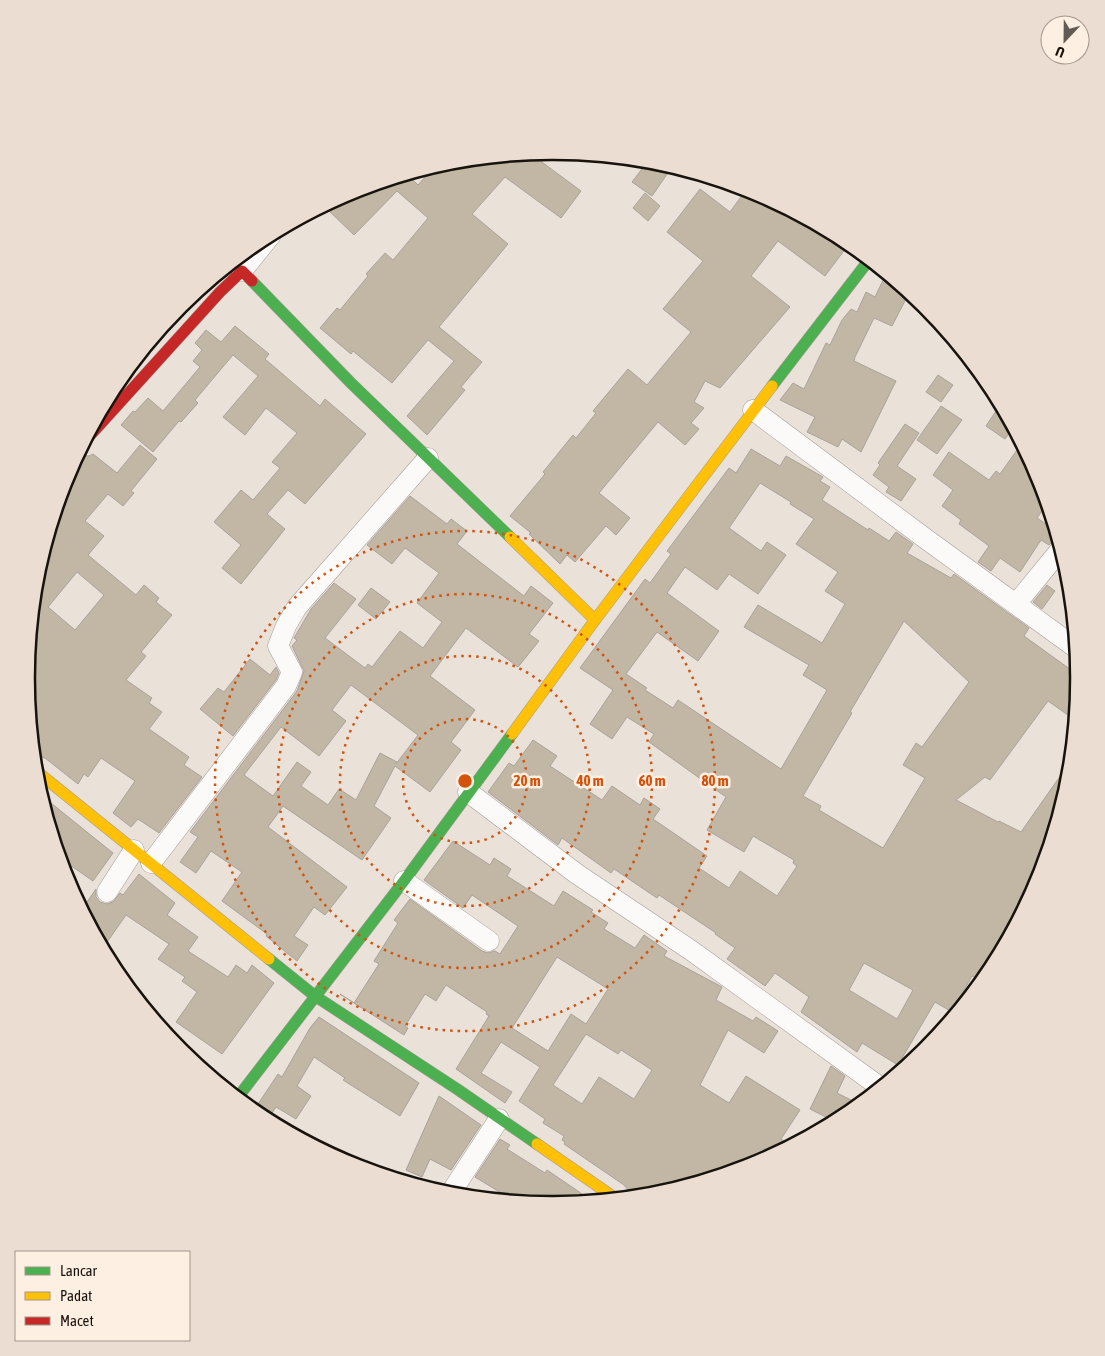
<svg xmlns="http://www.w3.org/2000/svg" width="1105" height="1356" font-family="'Asap Condensed',sans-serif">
  <rect width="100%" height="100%" fill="#eae1d9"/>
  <g fill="#c2b7a4" stroke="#a9a39c" fill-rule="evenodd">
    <path d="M528,154H531L581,191L561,218L505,177L472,214L508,244L439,327L482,362L461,387L465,390L427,435L407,416L454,361L428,340L392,383L353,351L351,354L320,328L337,308L340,310L368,276L366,274L385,253L393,260L428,218L397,191L354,235L324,206L351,192L417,172L411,178L418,185L434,167L450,162Z"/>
    <path d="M648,161L672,167L652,196L632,182Z"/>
    <path d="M700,189L730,212L746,190L754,192L849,244L825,276L778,241L751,276L790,307L720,388L705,381L694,402L704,408L691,423L699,429L685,445L658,422L599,493L630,518L616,535L606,526L575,562L567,555L560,564L529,534L531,533L510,516L545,474L543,472L573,435L576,438L596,413L593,411L628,369L647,385L691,332L663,309L703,261L667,232Z"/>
    <path d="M645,193L660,206L648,221L633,208Z"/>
    <path d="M886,274L909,293L892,326L874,318L855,357L854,361L896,381L861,452L842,439L838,447L807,432L815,417L780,400L793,383L804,389L826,343L830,345L842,320L851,309L857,312L866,292L875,297Z"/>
    <path d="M235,326L269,354L265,359L320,406L325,399L366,434L305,504L288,490L267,514L285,529L241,584L222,568L241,545L214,522L241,490L253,500L280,468L272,462L297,433L266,408L245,435L223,417L258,376L233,355L195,400L198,403L181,422L179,421L153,452L121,425L133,411L135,412L148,398L163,411L200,367L193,361L202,350L195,343L206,330L221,342Z"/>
    <path d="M938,375L953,385L941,402L926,392Z"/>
    <path d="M941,406L962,420L937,454L917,440Z"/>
    <path d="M996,411L1008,419L1013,428L1005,439L986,426Z"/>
    <path d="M905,424L919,433L897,466L916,479L901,501L886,492L889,487L873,475L880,465L878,463Z"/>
    <path d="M140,445L157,459L131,491L134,493L123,506L108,494L85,521L104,536L88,555L136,595L144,585L159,598L156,602L172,615L141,652L146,656L126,680L152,698L149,703L162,712L149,729L189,757L184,765L202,777L159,833L138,819L131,827L113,813L135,781L101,758L88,777L84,774L78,784L45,758L34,755L26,678L36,575L46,545L55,533L50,529L66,476L78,455L89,456L93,454L117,473ZM77,572L104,595L75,630L48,607Z"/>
    <path d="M751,449L780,466L786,456L823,477L820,481L830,487L822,500L868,530L869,528L889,541L896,532L913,544L907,553L951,578L954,574L1029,628L1024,636L1078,675L1075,720L1048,701L990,780L985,777L956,800L998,822L999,821L1021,832L1070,762L1069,781L1039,880L990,971L982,980L972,976L952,1012L935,1002L898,1065L862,1043L857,1052L801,1012L809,997L775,973L765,986L727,959L735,948L715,934L716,933L659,895L657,898L614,869L611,873L562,838L558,845L488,792L509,763L514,766L533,740L557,756L550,766L602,800L612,786L640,805L644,798L660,809L653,819L707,856L699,868L729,888L740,871L777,896L797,866L793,863L794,860L753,836L744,852L707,830L726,797L649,742L654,734L627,717L612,739L590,724L613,690L580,668L645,579L650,583L671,554L667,551L729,468L736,473ZM760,483L791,502L790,504L814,519L796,544L838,572L825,591L845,604L822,643L758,605L744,627L809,665L803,675L827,690L781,769L678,700L673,708L645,690L647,688L626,674L657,632L698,661L719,631L667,593L685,567L717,590L729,574L758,594L786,555L767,542L761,551L729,528ZM904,621L969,682L922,747L916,743L903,765L925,778L883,848L819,810L821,806L803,796L852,713L850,712ZM864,963L913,990L897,1019L849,990Z"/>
    <path d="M1017,450L1029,458L1039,477L1047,504L1037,518L1055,530L1057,536L1049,545L1041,540L1020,572L1000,558L991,571L978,562L989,546L959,524L961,520L942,506L953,490L933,475L949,452L989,480L996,471L1000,474Z"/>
    <path d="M410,496L447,524L451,519L467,531L457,544L524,596L531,586L553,603L529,634L539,641L518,667L466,628L430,676L475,710L451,742L461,750L430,792L395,766L374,806L391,818L362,860L283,806L268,827L347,887L325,915L314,907L294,936L308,945L297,961L266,936L267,934L222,901L242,872L211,851L196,873L180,862L198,837L190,832L297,691L304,671L292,646L297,640L294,638L311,609L334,583L356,599L325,638L365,668L368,664L372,667L400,631L423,648L442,622L417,603L439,573L405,548L392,564L367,545ZM351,685L418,735L396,764L397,762L380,753L356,800L339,789L328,805L301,786L311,772L297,762L273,796L244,775L281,727L319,756L346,721L332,710Z"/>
    <path d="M1047,585L1055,591L1042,609L1033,602Z"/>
    <path d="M371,588L390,602L376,619L358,605Z"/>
    <path d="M250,659L270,675L276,667L279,673L276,680L233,736L200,709L218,688L224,692Z"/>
    <path d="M41,795L113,853L93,881L60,858Z"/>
    <path d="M453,841L490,865L494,858L511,869L507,876L554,906L563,891L593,910L591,912L608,923L604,929L635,948L644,935L667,951L664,956L722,987L716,1000L753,1021L756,1017L778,1031L764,1053L728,1030L700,1085L729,1103L746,1076L800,1110L781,1139L790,1145L754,1164L655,1194L630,1197L629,1191L624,1185L564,1144L565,1142L562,1140L564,1136L543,1123L545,1119L519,1101L540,1067L501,1042L481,1073L512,1092L505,1103L456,1069L489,1016L486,1014L487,1012L446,985L436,1001L425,994L405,1026L408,1028L404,1035L340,994L354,1003L379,964L374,961L398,923L394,920L410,899L482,951L488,953L495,951L500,954L518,926L472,895L463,908L424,880ZM557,957L608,989L586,1024L571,1014L548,1051L512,1028ZM586,1034L618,1054L621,1050L652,1070L634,1099L599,1077L582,1104L553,1085Z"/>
    <path d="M139,874L175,903L167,915L198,937L188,951L228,977L236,965L247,973L252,965L274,983L222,1054L176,1022L197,992L182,981L185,977L158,959L169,944L126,915L103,948L82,909L96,889V897L100,902L107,904L113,902L120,893L123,895Z"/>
    <path d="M319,1017L419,1083L400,1116L343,1080L345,1078L314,1057L297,1086L311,1096L296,1119L276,1107L268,1119L254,1110L278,1074L282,1077L310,1028Z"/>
    <path d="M831,1066L845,1076L837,1093L859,1104L845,1116L834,1121L810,1109Z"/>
    <path d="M439,1096L481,1125L451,1170L430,1159L422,1177L406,1170Z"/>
    <path d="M500,1139L510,1145L507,1149L545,1173L547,1170L591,1200L552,1204L500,1199L503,1194L475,1177Z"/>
  </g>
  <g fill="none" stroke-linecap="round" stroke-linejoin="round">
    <defs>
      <g id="street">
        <path d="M242,271L271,235"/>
        <path d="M753,410L926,539L1076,648"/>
        <path d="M1016,604L1061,549"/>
        <path d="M468,792L577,874L692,951L880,1087"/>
        <path d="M151,863L286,686L292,672L278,646L286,626L297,607L428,458"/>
        <path d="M404,881L489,941"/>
        <path d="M107,892L134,850"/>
        <path d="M450,1194L499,1119"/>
      </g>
      <g id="fast">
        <path d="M252,281L351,383L510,537"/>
        <path d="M772,386L869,260"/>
        <path d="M269,959L315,996L457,1089L537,1144"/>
        <path d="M238,1097L404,881L512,734"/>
      </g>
      <g id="slow">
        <path d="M510,537L595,620"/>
        <path d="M512,734L595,620L772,386"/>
        <path d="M35,770L269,959"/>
        <path d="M537,1144L615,1198"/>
      </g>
      <path id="jam" d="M85,441L220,292L242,271L252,281"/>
    </defs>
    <use href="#street" stroke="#a59d97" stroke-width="21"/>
    <use href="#fast" stroke="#a59d97" stroke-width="12"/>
    <use href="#slow" stroke="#a59d97" stroke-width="12"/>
    <use href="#jam" stroke="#a59d97" stroke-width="12"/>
    <use href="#street" stroke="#fcfaf9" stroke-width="20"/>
    <use href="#fast" stroke="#4caf50" stroke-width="11"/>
    <use href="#slow" stroke="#ffc107" stroke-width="11"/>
    <use href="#jam" stroke="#c62828" stroke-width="11"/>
  </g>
  <g fill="none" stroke="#d3520c" stroke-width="2.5" stroke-dasharray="2.5 5">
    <circle cx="465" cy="781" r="62"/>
    <circle cx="465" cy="781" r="125"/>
    <circle cx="465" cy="781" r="187"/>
    <circle cx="465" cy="781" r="250"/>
  </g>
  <path d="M0 0H1105V1356H0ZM552 160H553A517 517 0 0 1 1070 677V679A517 517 0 0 1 553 1196H552A517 517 0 0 1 35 679V677A517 517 0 0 1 552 160Z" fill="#ebddd1" fill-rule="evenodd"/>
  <path fill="none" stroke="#19130d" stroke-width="2.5" d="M552 160H553A517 517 0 0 1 1070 677V679A517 517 0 0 1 553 1196H552A517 517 0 0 1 35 679V677A517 517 0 0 1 552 160Z"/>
  <circle cx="465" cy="781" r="8" fill="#d3520c" stroke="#fdefe2" stroke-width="2.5"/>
  <g font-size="15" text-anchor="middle" font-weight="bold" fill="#d3520c" stroke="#fdefe2" stroke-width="5" stroke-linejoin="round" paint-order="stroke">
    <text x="527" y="786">20 m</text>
    <text x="590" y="786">40 m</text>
    <text x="652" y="786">60 m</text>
    <text x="715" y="786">80 m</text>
  </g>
  <rect x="15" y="1251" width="175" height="90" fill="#fdefe2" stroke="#a2978d"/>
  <rect x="25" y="1267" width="25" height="8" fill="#4caf50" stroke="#a2978d"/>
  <text x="60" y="1276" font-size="15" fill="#19130d">Lancar</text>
  <rect x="25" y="1292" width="25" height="8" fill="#ffc107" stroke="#a2978d"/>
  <text x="60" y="1301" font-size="15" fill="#19130d">Padat</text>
  <rect x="25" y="1317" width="25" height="8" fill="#c62828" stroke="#a2978d"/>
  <text x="60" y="1326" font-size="15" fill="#19130d">Macet</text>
  <g transform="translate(1065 40) rotate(202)"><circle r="24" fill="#fdefe2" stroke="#a2978d"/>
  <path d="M0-4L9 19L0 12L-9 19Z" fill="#625b54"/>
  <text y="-8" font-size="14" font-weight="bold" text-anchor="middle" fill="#19130d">U</text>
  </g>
</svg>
